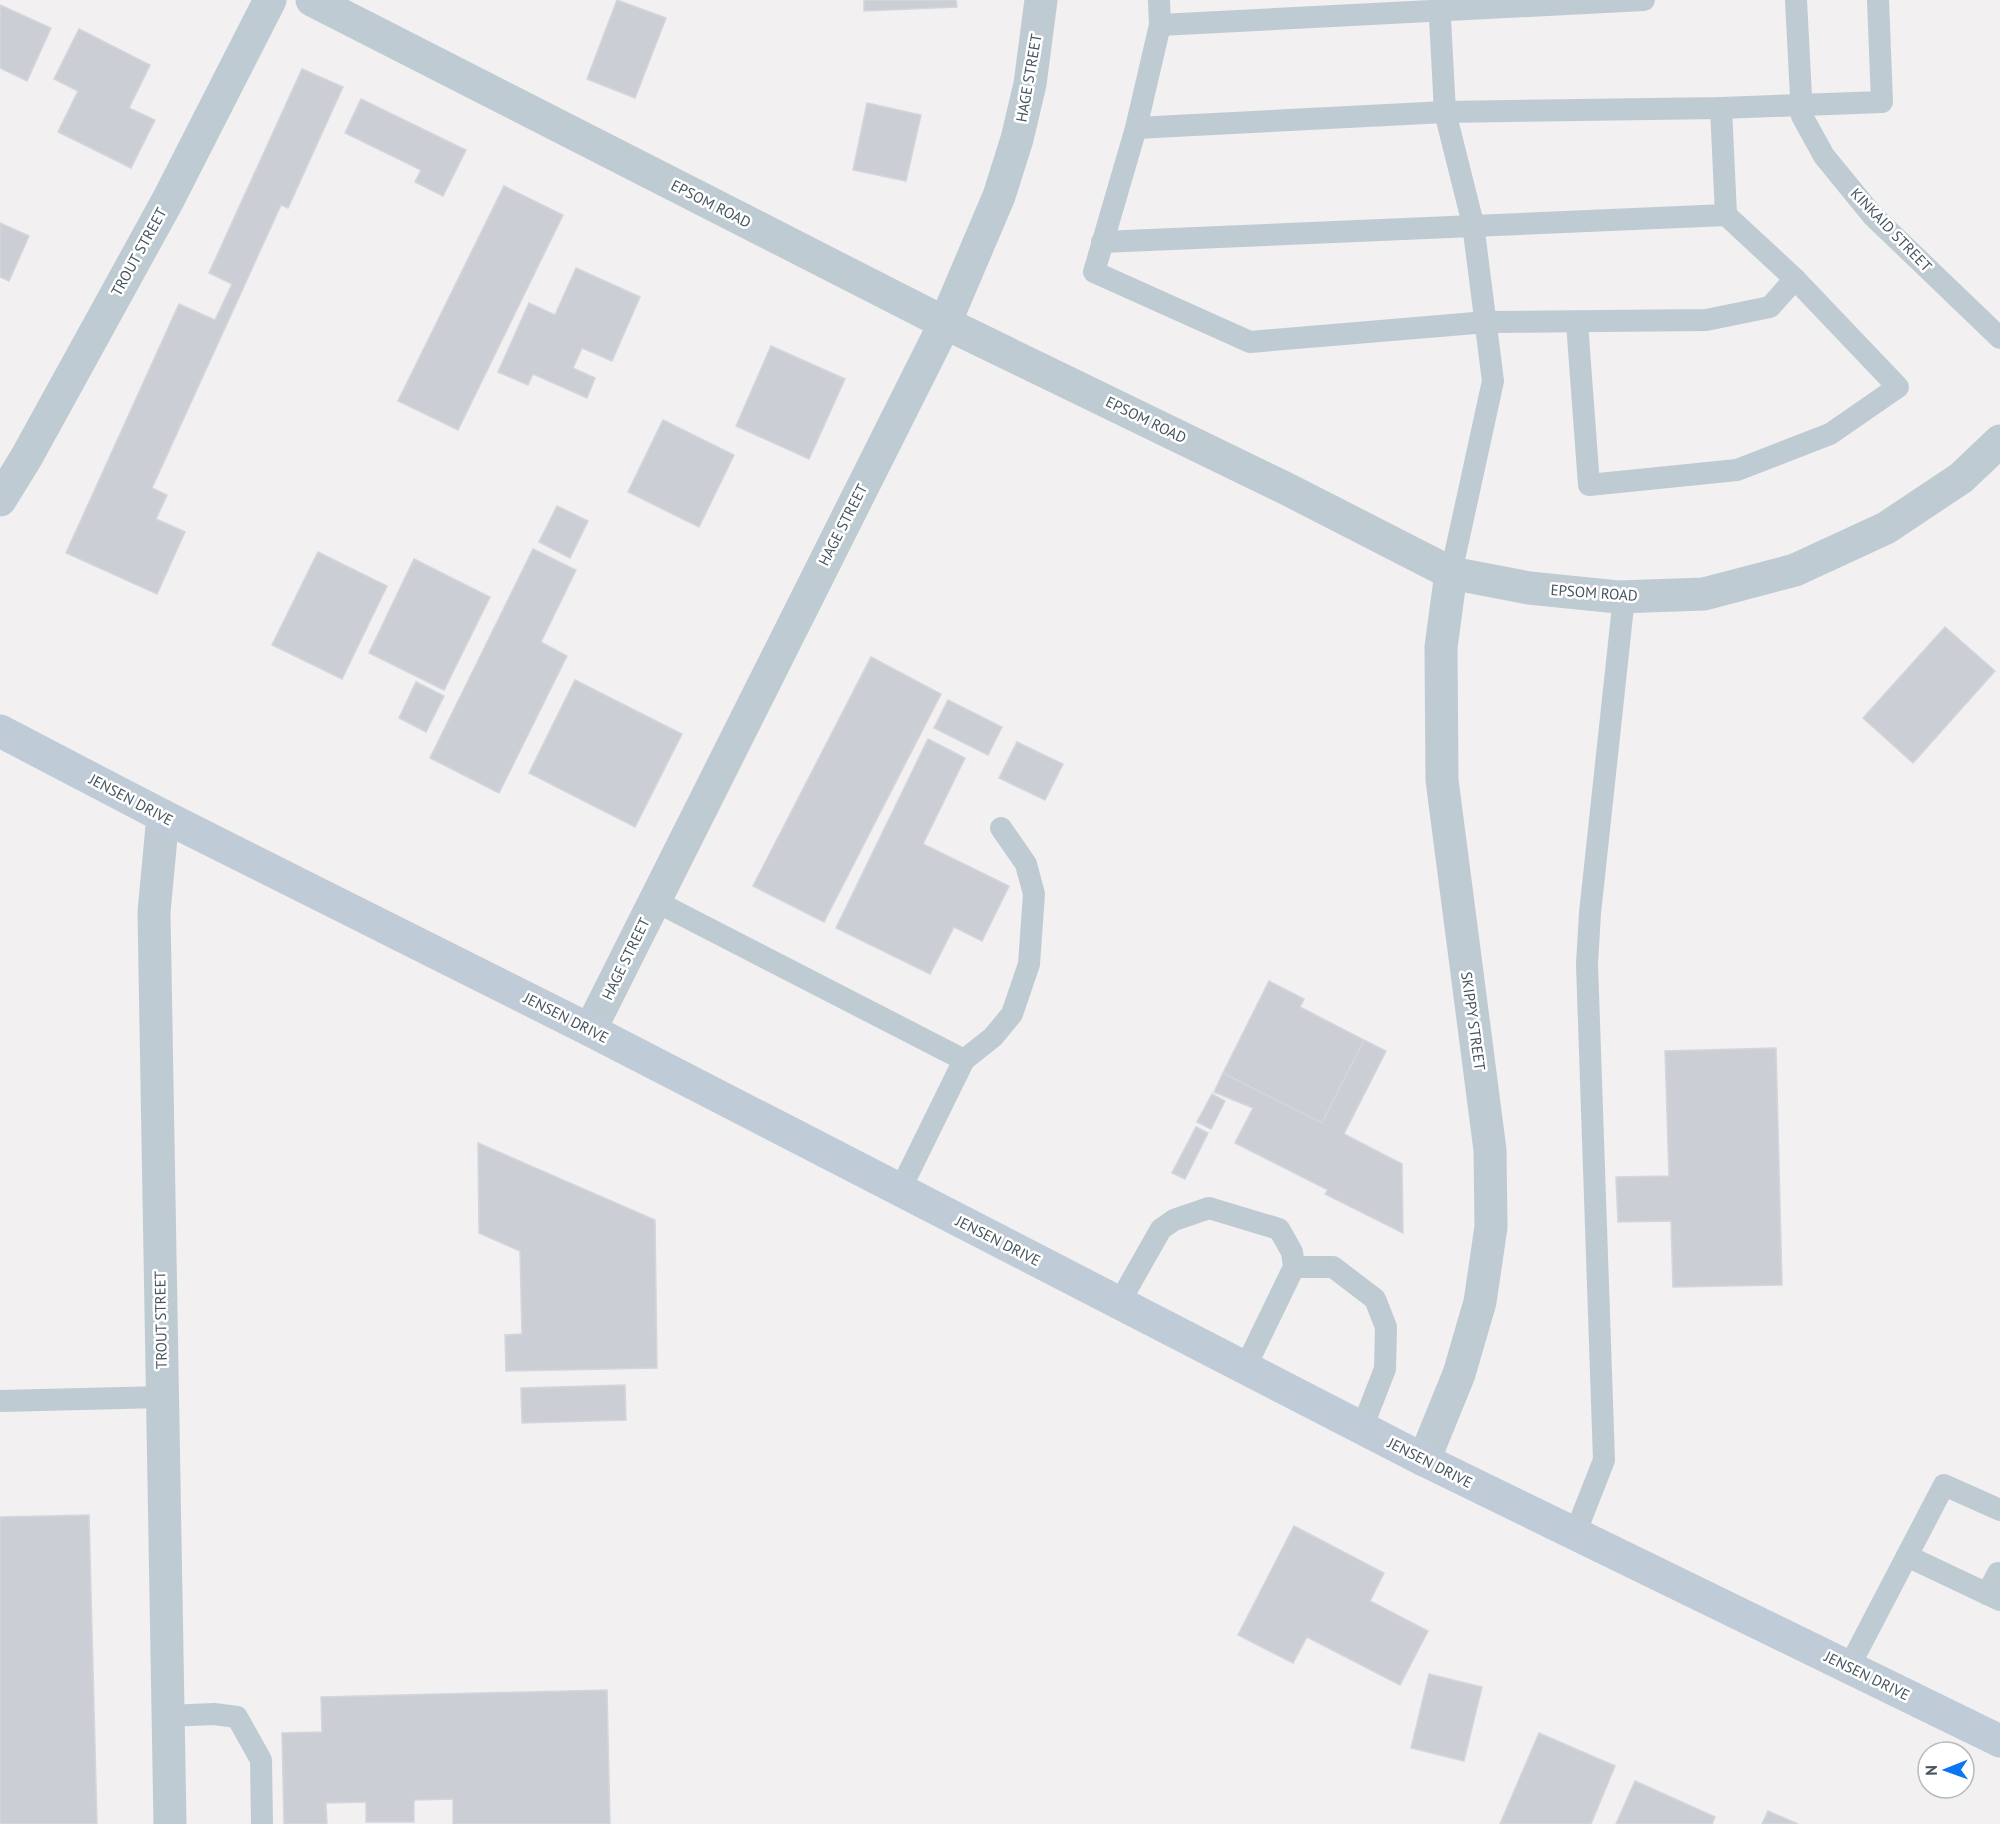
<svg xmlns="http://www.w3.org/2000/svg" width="2000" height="1824" font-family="'PT Sans',sans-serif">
  <rect width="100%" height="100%" fill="#f2f0f0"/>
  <g fill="#cbcfd5" stroke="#d3d6dc" stroke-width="1.5">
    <path d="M617,0L666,18L635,98L587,79Z"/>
    <path d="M864,0H956L957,7L864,11Z"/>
    <path d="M0,5L51,28L27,81L0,68Z"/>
    <path d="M79,29L150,65L129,108L155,120L131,168L58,132L78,91L54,79Z"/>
    <path d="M302,69L343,87L288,208L281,205L152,488L167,495L156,519L185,532L157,594L66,553L179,304L215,320L232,284L209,273Z"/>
    <path d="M361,99L466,150L443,196L415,182L421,170L345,133Z"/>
    <path d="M867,103L921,115L906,181L853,170Z"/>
    <path d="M504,186L563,215L458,430L398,401Z"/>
    <path d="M0,223L29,236L9,281L0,277Z"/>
    <path d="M576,268L640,297L612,361L582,348L573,368L595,378L587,398L533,374L528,385L498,372L529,303L555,315Z"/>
    <path d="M771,346L845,379L809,459L736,426Z"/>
    <path d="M663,420L734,455L699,527L628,492Z"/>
    <path d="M557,506L588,521L570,558L539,542Z"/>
    <path d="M533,549L576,570L541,642L567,656L499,793L430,758Z"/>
    <path d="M318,552L387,586L342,679L272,645Z"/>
    <path d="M414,559L490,597L444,690L369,653Z"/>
    <path d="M1945,627L1995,671L1913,763L1863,718Z"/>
    <path d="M871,657L941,694L824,922L753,886Z"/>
    <path d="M575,680L682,734L635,827L529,773Z"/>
    <path d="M416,682L444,696L426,732L399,718Z"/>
    <path d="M948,700L1002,727L988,755L934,728Z"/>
    <path d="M928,739L965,758L923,844L1009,886L982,941L954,927L930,974L836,928Z"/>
    <path d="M1017,742L1063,764L1045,800L999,778Z"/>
    <path d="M1269,981L1304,999L1300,1007L1364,1040L1322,1123L1223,1073Z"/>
    <path d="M1364,1040L1386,1051L1344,1134L1402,1164L1403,1233L1325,1194L1328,1190L1235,1143L1253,1108L1214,1092L1223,1073L1322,1123Z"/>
    <path d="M1776,1048L1782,1285L1673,1287L1671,1221L1618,1222L1616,1177L1669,1176L1665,1051Z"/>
    <path d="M1212,1094L1225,1101L1211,1129L1197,1122Z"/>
    <path d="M1196,1127L1208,1133L1185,1179L1172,1173Z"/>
    <path d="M478,1143L655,1220L657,1368L506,1371L505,1335L522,1334L520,1251L479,1233Z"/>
    <path d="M625,1385L626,1420L522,1423L521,1388Z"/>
    <path d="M89,1515L97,1824H0V1517Z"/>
    <path d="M1294,1526L1384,1573L1370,1601L1428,1631L1400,1685L1307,1637L1293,1663L1238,1635Z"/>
    <path d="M1429,1674L1482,1687L1464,1761L1411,1748Z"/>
    <path d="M607,1690L610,1824H453V1799L414,1800V1822H366V1802L326,1803L327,1824H284L282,1733L322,1732L321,1697Z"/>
    <path d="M1539,1733L1615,1766L1591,1824H1500Z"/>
    <path d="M1635,1781L1715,1817L1712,1824H1616Z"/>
    <path d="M1768,1811L1798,1824H1762Z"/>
  </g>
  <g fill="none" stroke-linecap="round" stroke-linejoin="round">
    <g stroke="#bfcbd3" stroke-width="22">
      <path d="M1159,0L1160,25L1136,128L1094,272L1250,342L1487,322L1706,320L1770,307L1795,279"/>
      <path d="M1439,0L1445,112L1473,224L1493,381L1451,573"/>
      <path d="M1796,0L1802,116L1824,156L1873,216L2000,338"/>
      <path d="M1160,25L1644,0"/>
      <path d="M1721,108L1726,215"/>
      <path d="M1136,128L1445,112L1721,108L1882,102L1878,0"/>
      <path d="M1102,242L1726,215L1795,279L1898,387L1830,434L1737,470L1589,485L1577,323"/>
      <path d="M655,901L964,1060L900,1190"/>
      <path d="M964,1060L993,1037L1012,1014L1029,964L1034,894L1026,864L1001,828"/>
      <path d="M1294,1267H1333L1375,1299L1386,1327L1385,1369L1362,1428"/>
      <path d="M1119,1303L1161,1229L1174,1220L1209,1208L1279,1229L1292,1252L1294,1267L1245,1368"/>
      <path d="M0,1401L163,1397"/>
      <path d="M1575,1534L1604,1460L1587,964L1590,913L1624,597"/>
      <path d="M1907,1556L2000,1600"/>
      <path d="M1987,1594L1998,1573"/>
      <path d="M1849,1667L1944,1485L2000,1510"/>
      <path d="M168,1716L214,1714L237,1717L261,1760L262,1824"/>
    </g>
    <g stroke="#bfcbd3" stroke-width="33">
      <path d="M312,0L945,323L1289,490L1451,573L1529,588L1618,597L1704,594L1795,570L1886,528L1961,478L2000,441"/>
      <path d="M0,500L26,458L168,200L270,0"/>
      <path d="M163,816L154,912L170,1824"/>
      <path d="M590,1030L945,323L999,196L1017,139L1030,84L1041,0"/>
      <path d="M1424,1460L1459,1374L1480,1302L1491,1227L1490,1150L1442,780L1441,647L1451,573"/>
    </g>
    <path stroke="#bfccd8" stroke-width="33" d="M0,731L163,816L590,1030L1424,1460L2000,1741"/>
  </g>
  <g text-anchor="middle" stroke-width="5" stroke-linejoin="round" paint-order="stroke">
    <g font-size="15" fill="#46545f" stroke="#fff">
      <text transform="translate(1029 78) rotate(-80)" y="5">HAGE STREET</text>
      <text transform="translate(711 204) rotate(27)" y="5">EPSOM ROAD</text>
      <text transform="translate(1891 230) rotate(46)" y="5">KINKAID STREET</text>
      <text transform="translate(139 252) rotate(-61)" y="5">TROUT STREET</text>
      <text transform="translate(1146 420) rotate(26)" y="5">EPSOM ROAD</text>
      <text transform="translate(843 525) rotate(-63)" y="5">HAGE STREET</text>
      <text transform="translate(1594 593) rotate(4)" y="5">EPSOM ROAD</text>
      <text transform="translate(131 800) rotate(28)" y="5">JENSEN DRIVE</text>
      <text transform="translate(626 959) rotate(-64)" y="5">HAGE STREET</text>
      <text transform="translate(566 1018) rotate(27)" y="5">JENSEN DRIVE</text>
      <text transform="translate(1473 1021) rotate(82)" y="5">SKIPPY STREET</text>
      <text transform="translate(998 1241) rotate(27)" y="5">JENSEN DRIVE</text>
      <text transform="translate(161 1320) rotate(-91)" y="5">TROUT STREET</text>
      <text transform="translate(1430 1463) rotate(27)" y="5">JENSEN DRIVE</text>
      <text transform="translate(1867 1676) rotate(26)" y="5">JENSEN DRIVE</text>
    </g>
  </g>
  <g transform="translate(1946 1770) rotate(269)"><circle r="28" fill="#ffffff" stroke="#b5bbbf" stroke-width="1.5"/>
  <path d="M0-4.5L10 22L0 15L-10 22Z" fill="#0b76f1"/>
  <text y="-9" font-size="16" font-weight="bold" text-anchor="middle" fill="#46545f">N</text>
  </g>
</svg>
